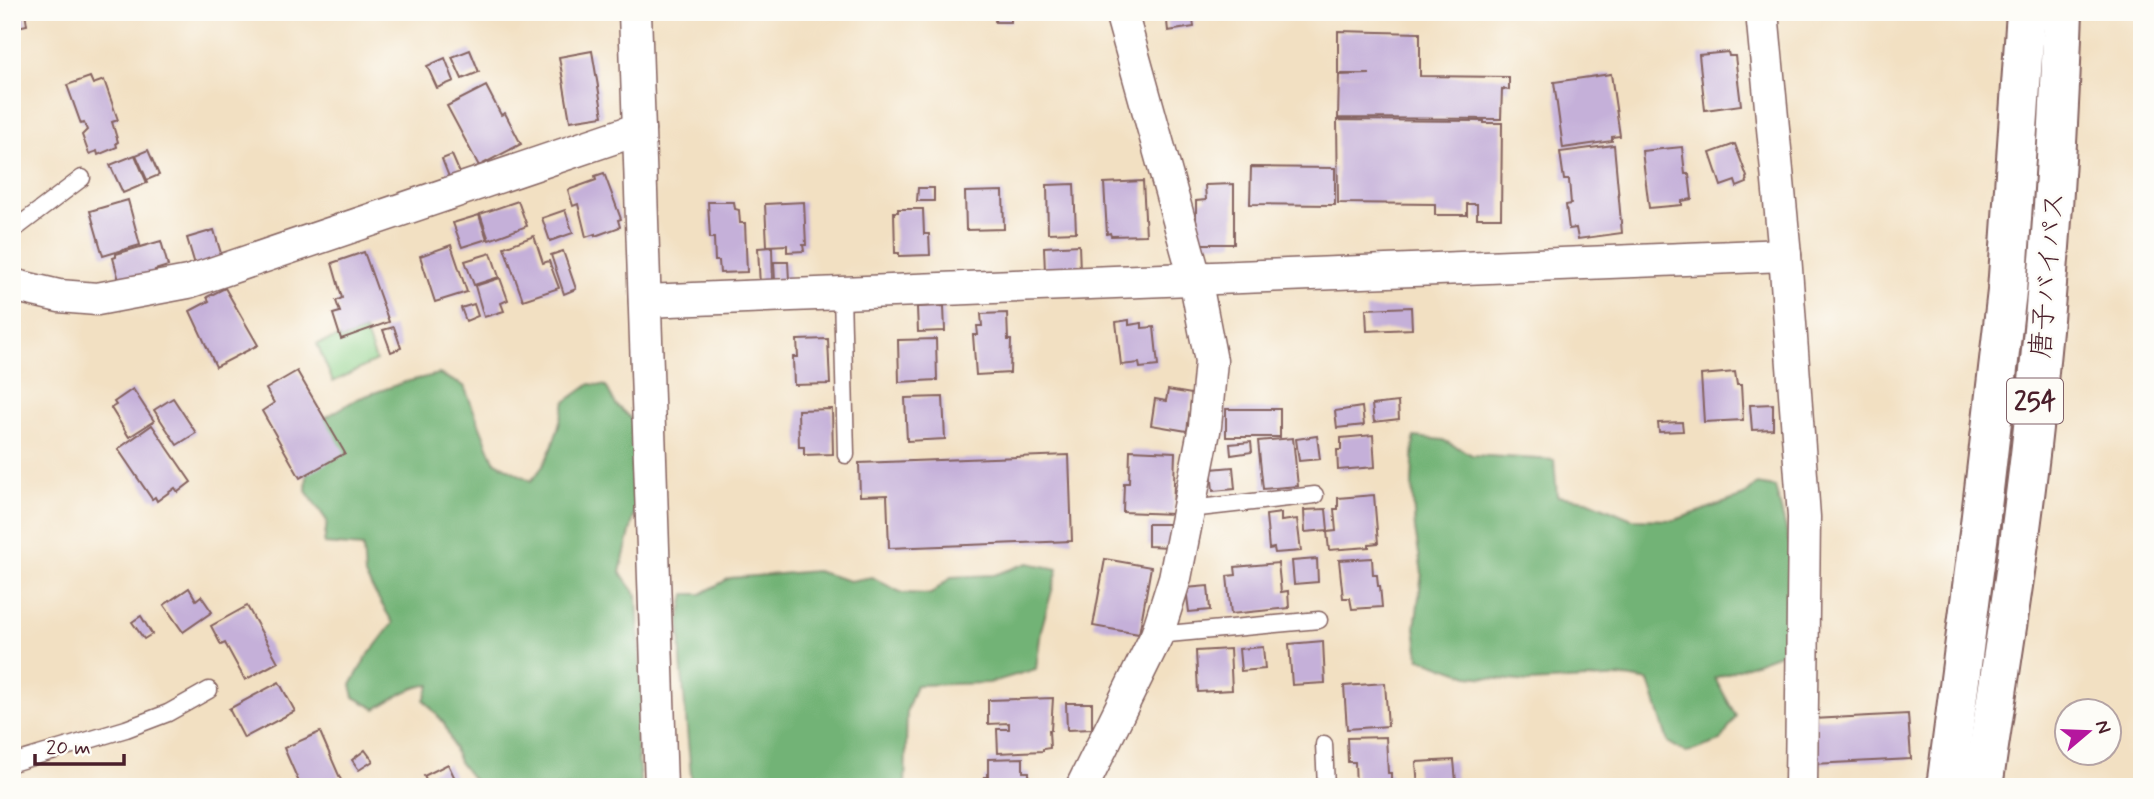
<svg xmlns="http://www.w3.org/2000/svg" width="2154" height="799" font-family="Mynerve,'Klee One',sans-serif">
  <rect width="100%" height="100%" fill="#fdfcf7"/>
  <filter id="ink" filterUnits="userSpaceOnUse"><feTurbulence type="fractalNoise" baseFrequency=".0143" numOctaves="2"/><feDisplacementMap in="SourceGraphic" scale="14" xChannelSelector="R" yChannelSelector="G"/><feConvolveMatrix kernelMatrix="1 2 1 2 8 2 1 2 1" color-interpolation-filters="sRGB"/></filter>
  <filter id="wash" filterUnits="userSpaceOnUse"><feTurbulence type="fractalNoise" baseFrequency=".00686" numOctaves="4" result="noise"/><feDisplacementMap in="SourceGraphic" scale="28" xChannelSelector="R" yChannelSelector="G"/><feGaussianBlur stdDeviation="1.57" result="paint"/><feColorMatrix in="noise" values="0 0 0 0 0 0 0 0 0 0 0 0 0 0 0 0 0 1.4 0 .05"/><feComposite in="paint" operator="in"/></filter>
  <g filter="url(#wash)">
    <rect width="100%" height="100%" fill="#f2e0c2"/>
    <path fill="#8dd18a" stroke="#6c785a" stroke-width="2" d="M365,331L376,361L333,382L317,344L340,337L341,340Z"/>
    <g fill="#72b376" stroke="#5e6950" stroke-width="2">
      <path d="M439,374L464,386L494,461L531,481C551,461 558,429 565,402L590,384L606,386L616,405L636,423L642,484L620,572L637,595L642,704L636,739L641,787H479L459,762L444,723L424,700L430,685C410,686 393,699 376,709L354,697L351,685L366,658L393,623L365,576L363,547L324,544L327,521L306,491L308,458L323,419L357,399L405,382Z"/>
      <path d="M1414,437L1443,440L1472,455L1554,460L1557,496L1587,500L1632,519L1675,520L1744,496L1757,484L1775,487L1790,545L1789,602L1782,653L1715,678L1736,716L1721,741L1686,753L1668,742L1649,681L1626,677L1529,682L1469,676L1419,658L1415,628L1422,573L1415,529L1412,485Z"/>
      <path d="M1028,563L1058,569L1041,630L1036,669L989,683L916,685L907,710L905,787H692L681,661L680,618L685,594H701L730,578L816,571L850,581L872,577L902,593L931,594L951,577L994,575Z"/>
    </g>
    <g id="blocks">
      <g fill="#c5b0d9">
        <path d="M12,12H25L27,25L12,28Z"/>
        <path d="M996,12H1011V22H995Z"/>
        <path d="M1166,12H1208V17L1193,19L1194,27L1168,31Z"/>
        <path d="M1338,31L1420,33V76L1509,77V90L1502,89L1501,119L1338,118L1339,75L1370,74H1338Z"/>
        <path d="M470,50L479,72L462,79L452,57Z"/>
        <path d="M592,51L603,116L570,121L559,57Z"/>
        <path d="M1728,52L1729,56H1735L1741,105L1705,110L1699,55Z"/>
        <path d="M445,58L454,81L437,88L427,66Z"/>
        <path d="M1611,74L1620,136L1612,137V141L1563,148L1554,82Z"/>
        <path d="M90,77L93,84L104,80L118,120L112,122L118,142L116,143L117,147L98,155L97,151L89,154L82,135L87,130L84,123L81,124L67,85Z"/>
        <path d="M486,86L501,115L505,113L521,144L479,166L447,106Z"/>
        <path d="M1337,120L1484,121V123H1502L1501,218H1477V204H1467V215H1435V204L1338,203Z"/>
        <path d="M1735,144L1747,177L1746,178L1747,183L1737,187L1735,181L1721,186L1710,153Z"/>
        <path d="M1614,145L1622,233L1578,239L1576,228L1569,229L1566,205L1571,204L1569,180H1564L1560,152Z"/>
        <path d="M1682,147L1685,174H1689L1692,199L1682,201V205L1649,208L1642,151Z"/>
        <path d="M148,150L159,175L147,180L136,155Z"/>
        <path d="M135,155L147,183L123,193L110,165Z"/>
        <path d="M452,155L462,178L451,182L442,159Z"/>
        <path d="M1251,167L1335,168V205L1250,204Z"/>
        <path d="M604,173L621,219L618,220L620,227L595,236V234L586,237L578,204L573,206L568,190L596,180L595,176Z"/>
        <path d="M1143,181L1146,235L1111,236L1110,233L1107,234L1104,183Z"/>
        <path d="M1074,184L1076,232L1048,233L1047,185Z"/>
        <path d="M1234,184V244H1196V201L1206,200L1205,185Z"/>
        <path d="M918,188H934V201H917Z"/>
        <path d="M1003,191L1004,229L966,230L965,192Z"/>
        <path d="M128,200L140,245L103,256L90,211Z"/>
        <path d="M518,201L527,226L489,240L480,214Z"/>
        <path d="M708,202H734L735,209L739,210L740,223H745L747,272L720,273L719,261H715L714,238H710Z"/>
        <path d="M804,202L806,245H803L804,251L787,252V245L767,246L765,204Z"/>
        <path d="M898,209H923L924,234H929L930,255L899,256V253H895L894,212H898Z"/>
        <path d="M565,210L573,233L550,241L542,218Z"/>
        <path d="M479,215L487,239L462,247L453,223Z"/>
        <path d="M214,230L223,260L196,268L187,238Z"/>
        <path d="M534,236L543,263L549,261L559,288L523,300L504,247Z"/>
        <path d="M161,241L168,266L155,270L156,274L120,284L113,258L116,257V254Z"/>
        <path d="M451,245L467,292L435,302L420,256Z"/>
        <path d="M1079,245L1080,271L1045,272L1044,247Z"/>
        <path d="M772,247L773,285L760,286L758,248Z"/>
        <path d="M563,251L576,289L564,294L551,255Z"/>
        <path d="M364,252L389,322L341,339L333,314L340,312L336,301L342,298L332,263Z"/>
        <path d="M491,253L499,277L474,285L465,261Z"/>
        <path d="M774,262H788L789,280L775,281Z"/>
        <path d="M500,278L508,300L501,303L504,311L484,317L475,286Z"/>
        <path d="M225,288L258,345L216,367L190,311L209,301L207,297Z"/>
        <path d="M474,304L478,316L466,321L461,308Z"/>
        <path d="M944,306L945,331L918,332L917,307Z"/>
        <path d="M1411,307L1412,329L1367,331L1366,309Z"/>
        <path d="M1007,313L1008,340H1011L1010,373L976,375L973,335H978L977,326H982L981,314Z"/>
        <path d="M1129,320V325L1142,323V328L1154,327L1158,366L1140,368L1139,363L1121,365L1116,322Z"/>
        <path d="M394,327L401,348L391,352L383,330Z"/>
        <path d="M828,339L830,384L794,385L793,357H798L797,340Z"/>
        <path d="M936,339L937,380L899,382L898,340Z"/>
        <path d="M297,371L345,453L300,478L262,411L274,403L266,389Z"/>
        <path d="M1735,372L1737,385H1741L1743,420L1704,422L1701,375Z"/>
        <path d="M133,389L154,421L129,437L111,408L116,405L114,402Z"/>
        <path d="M1168,390L1192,394L1187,431L1151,425L1155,399L1166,401Z"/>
        <path d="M943,397L945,439L907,441L905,398Z"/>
        <path d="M173,398L196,433L177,445L154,410Z"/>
        <path d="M1398,402L1399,419L1374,422L1372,405Z"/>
        <path d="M1773,404V429L1752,430L1750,405Z"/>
        <path d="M1362,407L1364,425L1337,428L1335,411Z"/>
        <path d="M832,409L833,454L804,455V447H799L798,410Z"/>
        <rect x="1226" y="409" width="54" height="28"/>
        <path d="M1682,422L1683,431L1659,432L1658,423Z"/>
        <path d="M152,425L191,482L178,492L175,488L157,501L155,497L152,499L118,449Z"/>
        <path d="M1373,435L1375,467L1338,470L1337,450H1341V438Z"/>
        <path d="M1317,436L1320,459L1299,461L1296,439Z"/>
        <path d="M1293,438L1298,486L1263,489L1258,441Z"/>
        <path d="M1251,442L1252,452L1231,455L1230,444Z"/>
        <path d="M1130,450L1175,452L1173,514L1123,512L1124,483H1129Z"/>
        <path d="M1069,455L1072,541L889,548L887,495L860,496L859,463Z"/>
        <path d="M1233,467L1235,489L1213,491L1211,469Z"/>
        <path d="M1374,495L1378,543L1369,544V547L1329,550L1327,532L1336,531L1334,509H1338V498Z"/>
        <path d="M1326,509L1328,530L1305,532L1304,510Z"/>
        <path d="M1281,513V521L1297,519L1301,551L1275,553L1274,548L1269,549L1266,515Z"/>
        <path d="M1148,524H1170V547L1148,546Z"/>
        <path d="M1372,558L1373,575H1377L1378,586H1380L1382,607L1352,609L1350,598H1343L1339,560Z"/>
        <path d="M1105,559L1151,567L1139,634L1093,626Z"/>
        <path d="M1317,559L1318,582L1294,584L1292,561Z"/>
        <path d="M1278,563L1281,592L1288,591L1289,608L1231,614L1227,576L1236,575L1235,567Z"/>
        <path d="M1208,586L1210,610L1189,612L1186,588Z"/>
        <path d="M189,588L196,600L201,596L212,612L183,632L164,605Z"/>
        <path d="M247,606L278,662L245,680L225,643L221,645L211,626Z"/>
        <path d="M141,616L152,634L144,639L132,622Z"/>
        <path d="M1323,641L1325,683L1292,685L1289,644Z"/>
        <path d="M1263,647L1265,669L1241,671L1239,649Z"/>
        <path d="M1230,649L1232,690L1198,692L1196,651Z"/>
        <path d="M279,682L295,711L244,738L229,709Z"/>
        <path d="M1385,683L1388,726L1347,729L1344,686Z"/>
        <path d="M1053,698L1051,730H1049L1050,748L1043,749V751L998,753L997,729H1009V723L988,724V700Z"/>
        <path d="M1066,703H1092V729L1067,730Z"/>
        <path d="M1908,714L1911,759L1814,764L1813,719Z"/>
        <path d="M320,732L344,787H301L284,748Z"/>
        <path d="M1386,737L1388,773H1391V787H1356L1355,762H1348L1347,738Z"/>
        <path d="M365,750L373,761L359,770L352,760Z"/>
        <path d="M1023,758V772H1029V787H984V777H988V759Z"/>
        <path d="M1454,760L1456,782H1459V787H1418L1416,762Z"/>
        <path d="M448,764L459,787H429L424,776Z"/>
      </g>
    </g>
  </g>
  <g filter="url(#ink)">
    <use href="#blocks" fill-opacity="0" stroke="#856360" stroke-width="2"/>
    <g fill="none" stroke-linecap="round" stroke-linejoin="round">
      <defs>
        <g id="service">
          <path d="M12,231L82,178"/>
          <path d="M842,293L846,455"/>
          <path d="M1190,509L1315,495"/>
          <path d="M1157,635L1319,620"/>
          <path d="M1324,744L1326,787"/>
          <path d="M12,763L126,729L168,713L209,690"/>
        </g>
        <g id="minor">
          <path d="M635,12L661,787"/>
          <path d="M1762,12L1785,255L1804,517L1801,787"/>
          <path d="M12,285L59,296L97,299L188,282L639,129"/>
          <path d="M645,301L1785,255"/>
          <path d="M1082,787L1157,635L1175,578L1205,426L1211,361L1195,278L1121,12"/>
        </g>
        <g id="trunk">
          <path d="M1946,787L1979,533L2007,291L2026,12"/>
          <path d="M1983,787C1995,703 2009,619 2020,535C2043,362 2057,187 2063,12"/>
        </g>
      </defs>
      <use href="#service" stroke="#856360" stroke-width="19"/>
      <use href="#minor" stroke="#856360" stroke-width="35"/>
      <use href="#trunk" stroke="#856360" stroke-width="42"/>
      <use href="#service" stroke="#fff" stroke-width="16"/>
      <use href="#minor" stroke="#fff" stroke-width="32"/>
      <use href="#trunk" stroke="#fff" stroke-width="38"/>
    </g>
  </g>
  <g text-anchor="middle" stroke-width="5" stroke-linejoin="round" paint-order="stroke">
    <rect fill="#fdfcf7" stroke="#806168" stroke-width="2" x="2007" y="378.5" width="56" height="45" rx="5"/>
    <g font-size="26" font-weight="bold" fill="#4a1f2b">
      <text x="2035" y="410">254</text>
    </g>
    <g font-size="28" fill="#4a1f2b" stroke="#fdfcf7">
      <text transform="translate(2046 275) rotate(-85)" y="10">唐子バイパス</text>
    </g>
  </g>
  <rect width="2154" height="799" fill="none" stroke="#fdfcf7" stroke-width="42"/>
  <g transform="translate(2088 732) rotate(71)"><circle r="33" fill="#fdfcf7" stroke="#b5a4a5" stroke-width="2"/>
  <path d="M0-5L12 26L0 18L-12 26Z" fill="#b5179e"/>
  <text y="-10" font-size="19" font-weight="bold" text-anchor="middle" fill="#4a1f2b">N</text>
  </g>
  <path d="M35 754v10h89v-10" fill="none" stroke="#4a1f2b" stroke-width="3.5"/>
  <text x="46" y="754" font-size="21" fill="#4a1f2b" stroke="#fdfcf7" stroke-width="5" paint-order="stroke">20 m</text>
</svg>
